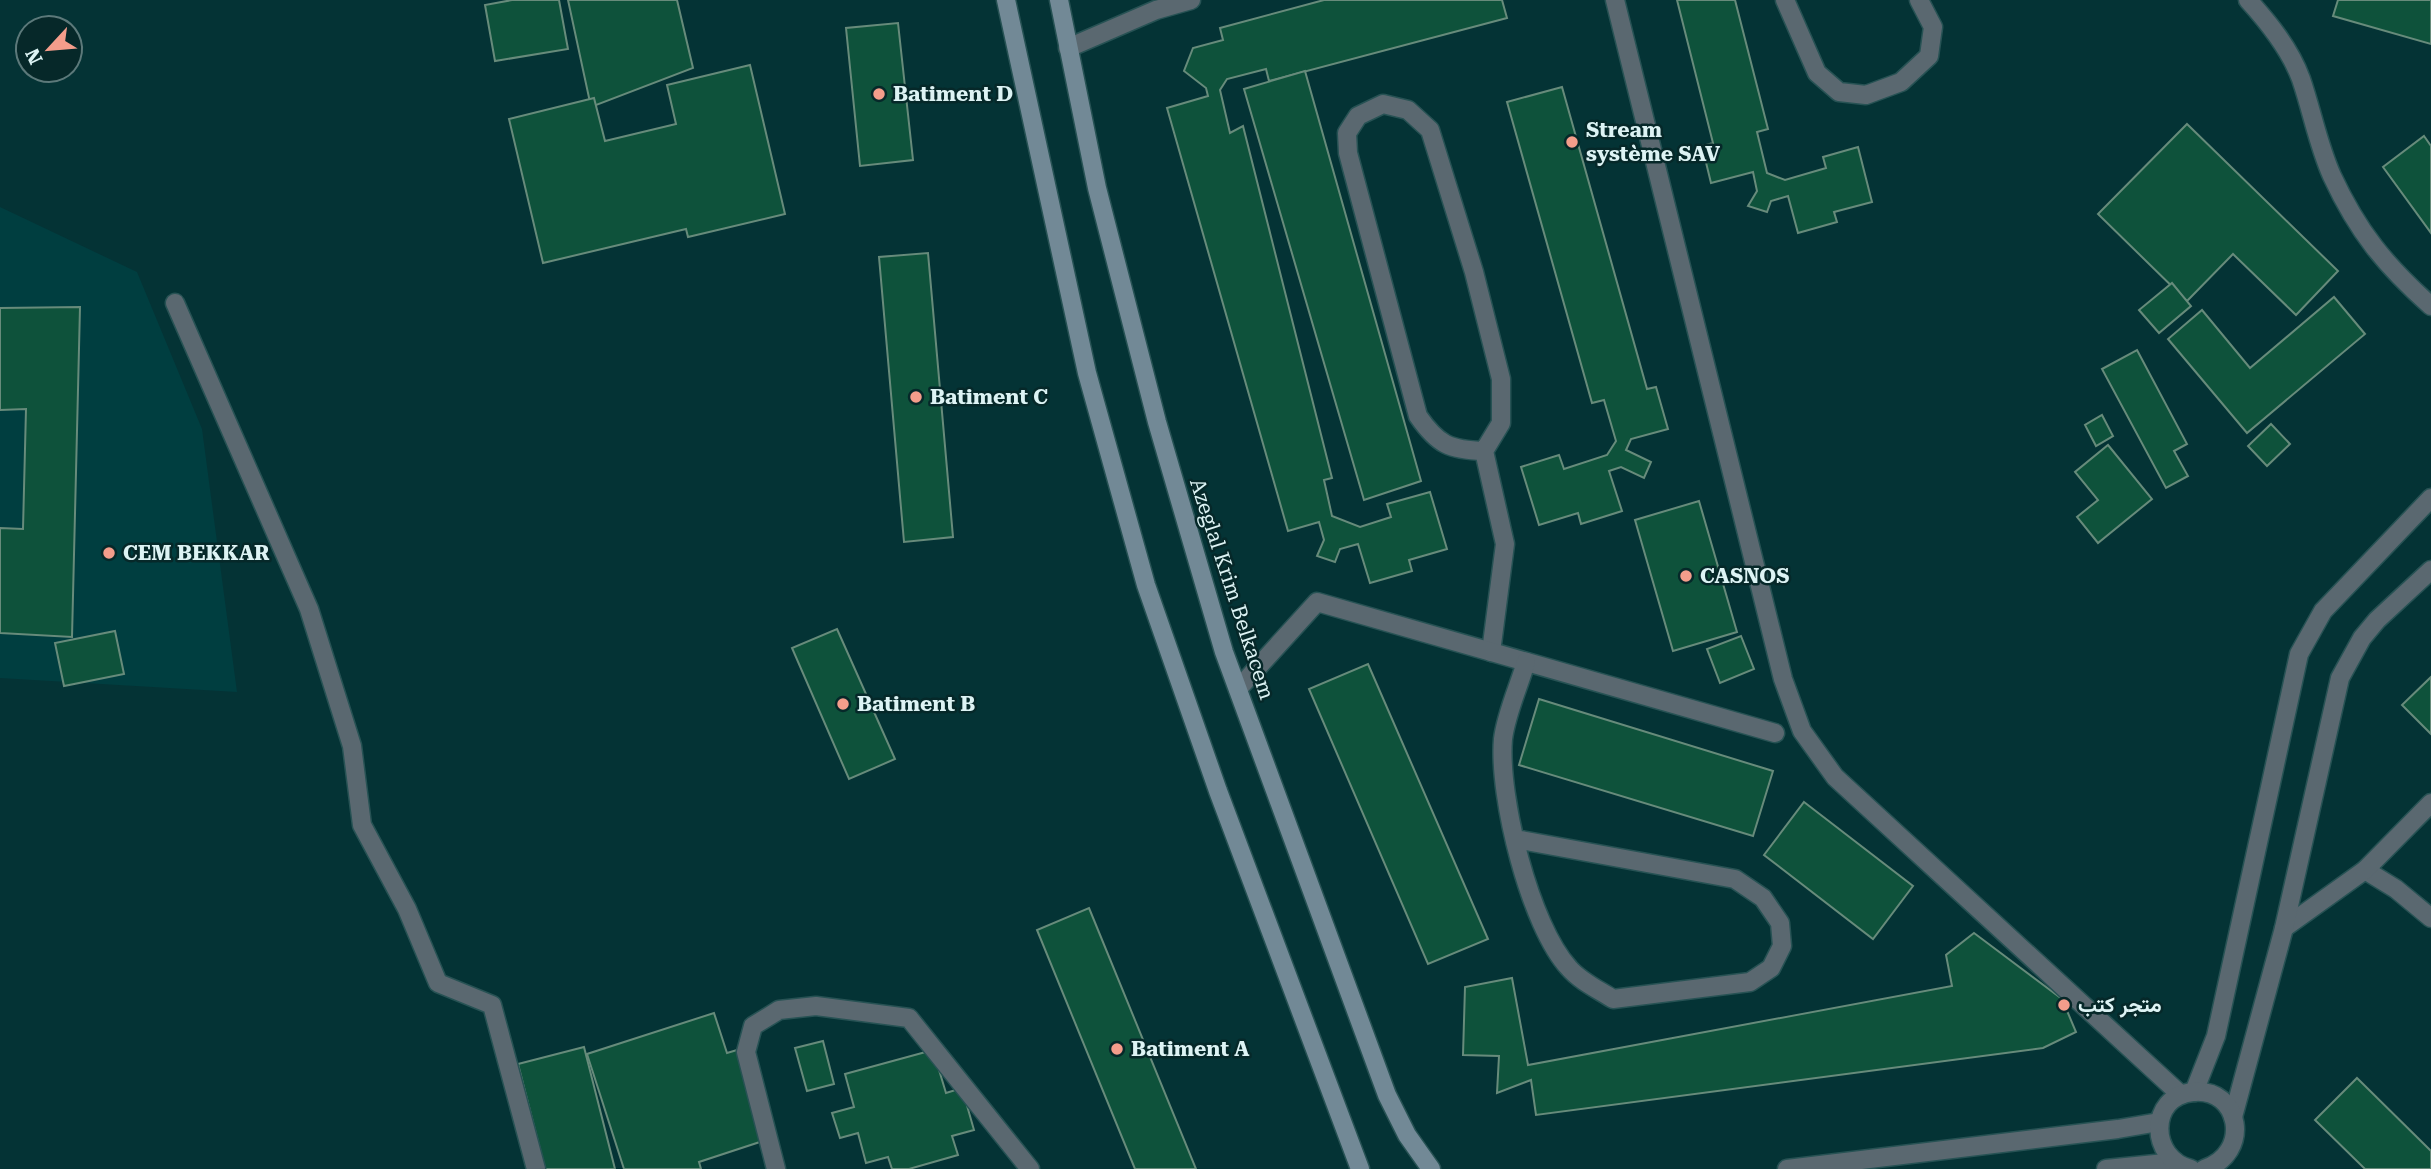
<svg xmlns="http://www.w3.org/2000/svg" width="2431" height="1169" font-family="'Roboto Serif',Vazirmatn,serif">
  <rect width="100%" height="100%" fill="#043335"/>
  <path fill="#003e40" d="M0,207L137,272L202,429L237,692L0,678Z"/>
  <g fill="#0e523b" stroke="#678b7b" stroke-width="2">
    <path d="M512,0H559L568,49L495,61L485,5Z"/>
    <path d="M568,0H677L693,68L591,107Z"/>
    <path d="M1324,0H1502L1507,18L1269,81L1266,69L1227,79L1220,90L1230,133L1243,126L1332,478L1324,480L1332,516L1360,527L1391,517L1387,504L1430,492L1447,549L1409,560L1412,571L1370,583L1358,544L1340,549L1335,562L1317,556L1324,540L1319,522L1288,531L1167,108L1208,96L1206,88L1184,71L1193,48L1223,40L1220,28Z"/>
    <path d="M1677,0H1735L1768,129L1757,132L1767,173L1785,180L1826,168L1823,157L1858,147L1872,202L1834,212L1837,222L1798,233L1788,196L1771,201L1767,212L1748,206L1757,191L1753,172L1711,183L1702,146L1713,143Z"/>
    <path d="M2338,0H2431V44L2333,16Z"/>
    <path d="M898,23L913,160L860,166L846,28Z"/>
    <path d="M750,65L785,214L688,237L686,229L543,263L509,119L594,98L605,141L676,124L667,85Z"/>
    <path d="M1305,71L1421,481L1364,500L1244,89Z"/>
    <path d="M1562,87L1647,389L1656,387L1668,429L1631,439L1626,450L1651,462L1644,478L1621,467L1609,471L1622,511L1581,524L1578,513L1539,525L1521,467L1559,455L1564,469L1607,455L1616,441L1604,400L1592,403L1507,102Z"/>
    <path d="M2187,124L2338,271L2296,315L2233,254L2187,301L2098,214Z"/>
    <path d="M2424,136L2431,146V233L2383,167Z"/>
    <path d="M928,253L953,537L904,542L879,257Z"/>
    <path d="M2172,283L2191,306L2159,333L2139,310Z"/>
    <path d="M2334,297L2365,334L2247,433L2168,339L2202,310L2250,368Z"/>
    <path d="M80,307L72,637L0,633V528L23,529L26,409L0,410V308Z"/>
    <path d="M2137,350L2187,444L2174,451L2188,476L2166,488L2102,369Z"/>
    <path d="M2102,415L2113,436L2096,446L2085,425Z"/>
    <path d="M2271,424L2290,444L2267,466L2248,446Z"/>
    <path d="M2108,445L2152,499L2098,543L2077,517L2098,500L2075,472Z"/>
    <path d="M1699,501L1737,632L1673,651L1635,520Z"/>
    <path d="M837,629L895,759L849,779L792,648Z"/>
    <path d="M115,631L124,674L64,686L55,643Z"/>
    <path d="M1741,636L1754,669L1720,683L1707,649Z"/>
    <path d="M1368,664L1488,939L1428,964L1309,689Z"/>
    <path d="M2431,677V734L2402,705Z"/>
    <path d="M1539,699L1773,771L1753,836L1519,765Z"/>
    <path d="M1804,802L1913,886L1873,939L1764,855Z"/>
    <path d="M1089,908L1196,1169H1135L1037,930Z"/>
    <path d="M1974,933L2062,999L2076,1032L2043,1048L1536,1115L1531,1080L1497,1093L1499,1056L1463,1055L1465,987L1512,978L1528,1065L1952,986L1946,955Z"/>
    <path d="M714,1013L727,1053L737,1050L766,1140L699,1162L701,1169H624L587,1054Z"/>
    <path d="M823,1041L834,1084L807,1091L795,1048Z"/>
    <path d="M584,1047L615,1169H545L518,1064Z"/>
    <path d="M933,1050L946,1093L962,1088L974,1130L952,1136L958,1155L909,1169H892L888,1157L866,1163L858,1133L840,1138L832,1113L854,1107L845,1074Z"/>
    <path d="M2357,1078L2431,1151V1169H2365L2315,1120Z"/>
  </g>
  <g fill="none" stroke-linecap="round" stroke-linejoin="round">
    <defs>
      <g id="lane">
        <path d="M1785,0L1817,73L1839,92L1866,95L1901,82L1929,56L1933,27L1919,0"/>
        <path d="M1068,48L1156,10L1191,0"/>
        <path d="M1484,451C1450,450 1438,445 1418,416L1348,153L1347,133L1358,116L1383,104L1408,110L1430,130L1474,272L1501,379V423L1484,451L1505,544L1491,652"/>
        <path d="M1238,689L1317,602L1775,733"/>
        <path d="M1515,839L1735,879L1763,898L1780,923L1782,946L1771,968L1750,982L1613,999C1599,990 1580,981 1569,968C1530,926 1498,796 1503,739C1506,714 1519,686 1526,662"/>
      </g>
      <g id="street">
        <path d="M1615,0L1783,679L1802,731L1835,777L2181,1095"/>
        <path d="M2248,0C2269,23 2290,49 2301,79C2312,111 2318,145 2332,176C2358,232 2385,265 2431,306"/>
        <path d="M175,303L309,609L352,746L362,825L407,909L438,983L492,1005L536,1169"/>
        <path d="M2365,870L2396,889L2431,918"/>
        <path d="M2284,928L2365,870L2431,803"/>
        <path d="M2194,1092L2216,1036L2299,654L2323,611L2431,498"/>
        <path d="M2233,1117L2284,928L2340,678L2362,638L2377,620L2431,570"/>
        <path d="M776,1169L746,1052L753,1026L779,1010L816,1006L909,1018L1030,1169"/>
        <path d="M1787,1169L2118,1129L2159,1122"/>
        <path d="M2106,1169L2175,1162"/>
        <path d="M2191,1169C2149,1159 2148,1096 2193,1092C2241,1087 2252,1154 2204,1169"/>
      </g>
      <g id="secondary">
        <path d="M1006,0L1087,373L1146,585L1218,791L1360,1169"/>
        <path d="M1059,0L1097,188L1157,422L1224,652L1387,1095L1407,1135L1431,1169"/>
      </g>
    </defs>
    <use href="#lane" stroke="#275254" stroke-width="21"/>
    <use href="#street" stroke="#275254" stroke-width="21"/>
    <use href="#secondary" stroke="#275254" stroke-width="21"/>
    <use href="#lane" stroke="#5a6870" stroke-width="18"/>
    <use href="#street" stroke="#5a6870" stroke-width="18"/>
    <use href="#secondary" stroke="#728996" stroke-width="18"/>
  </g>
  <g fill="#f49d8b" stroke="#062829" stroke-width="2.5">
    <circle cx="879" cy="94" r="7"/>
    <circle cx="1572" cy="142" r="7"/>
    <circle cx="916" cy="397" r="7"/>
    <circle cx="109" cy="553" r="7"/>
    <circle cx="1686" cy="576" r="7"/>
    <circle cx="843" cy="704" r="7"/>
    <circle cx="2064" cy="1005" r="7"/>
    <circle cx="1117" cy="1049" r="7"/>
  </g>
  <g text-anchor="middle" stroke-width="5" stroke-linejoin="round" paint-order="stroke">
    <g font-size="21" font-weight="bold" fill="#ddf3f4" stroke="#062829" text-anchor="start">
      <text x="893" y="101">Batiment D</text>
      <text x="1586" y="137">Stream<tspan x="1586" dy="24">système SAV</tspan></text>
      <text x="930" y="404">Batiment C</text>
      <text x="123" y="560">CEM BEKKAR</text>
      <text x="1700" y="583">CASNOS</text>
      <text x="857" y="711">Batiment B</text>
      <text x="2078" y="1012">متجر كتب</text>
      <text x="1131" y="1056">Batiment A</text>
    </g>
    <g font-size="21" fill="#ddf3f4" stroke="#062829">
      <text transform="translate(1232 589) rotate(72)" y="7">Azeglal Krim Belkacem</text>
    </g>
  </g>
  <g transform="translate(49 49) rotate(244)"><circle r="33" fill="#062829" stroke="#5c797a" stroke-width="2"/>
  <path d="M0-5L12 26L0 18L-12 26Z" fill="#f49d8b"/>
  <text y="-10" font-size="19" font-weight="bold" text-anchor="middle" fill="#ddf3f4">N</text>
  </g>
</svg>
